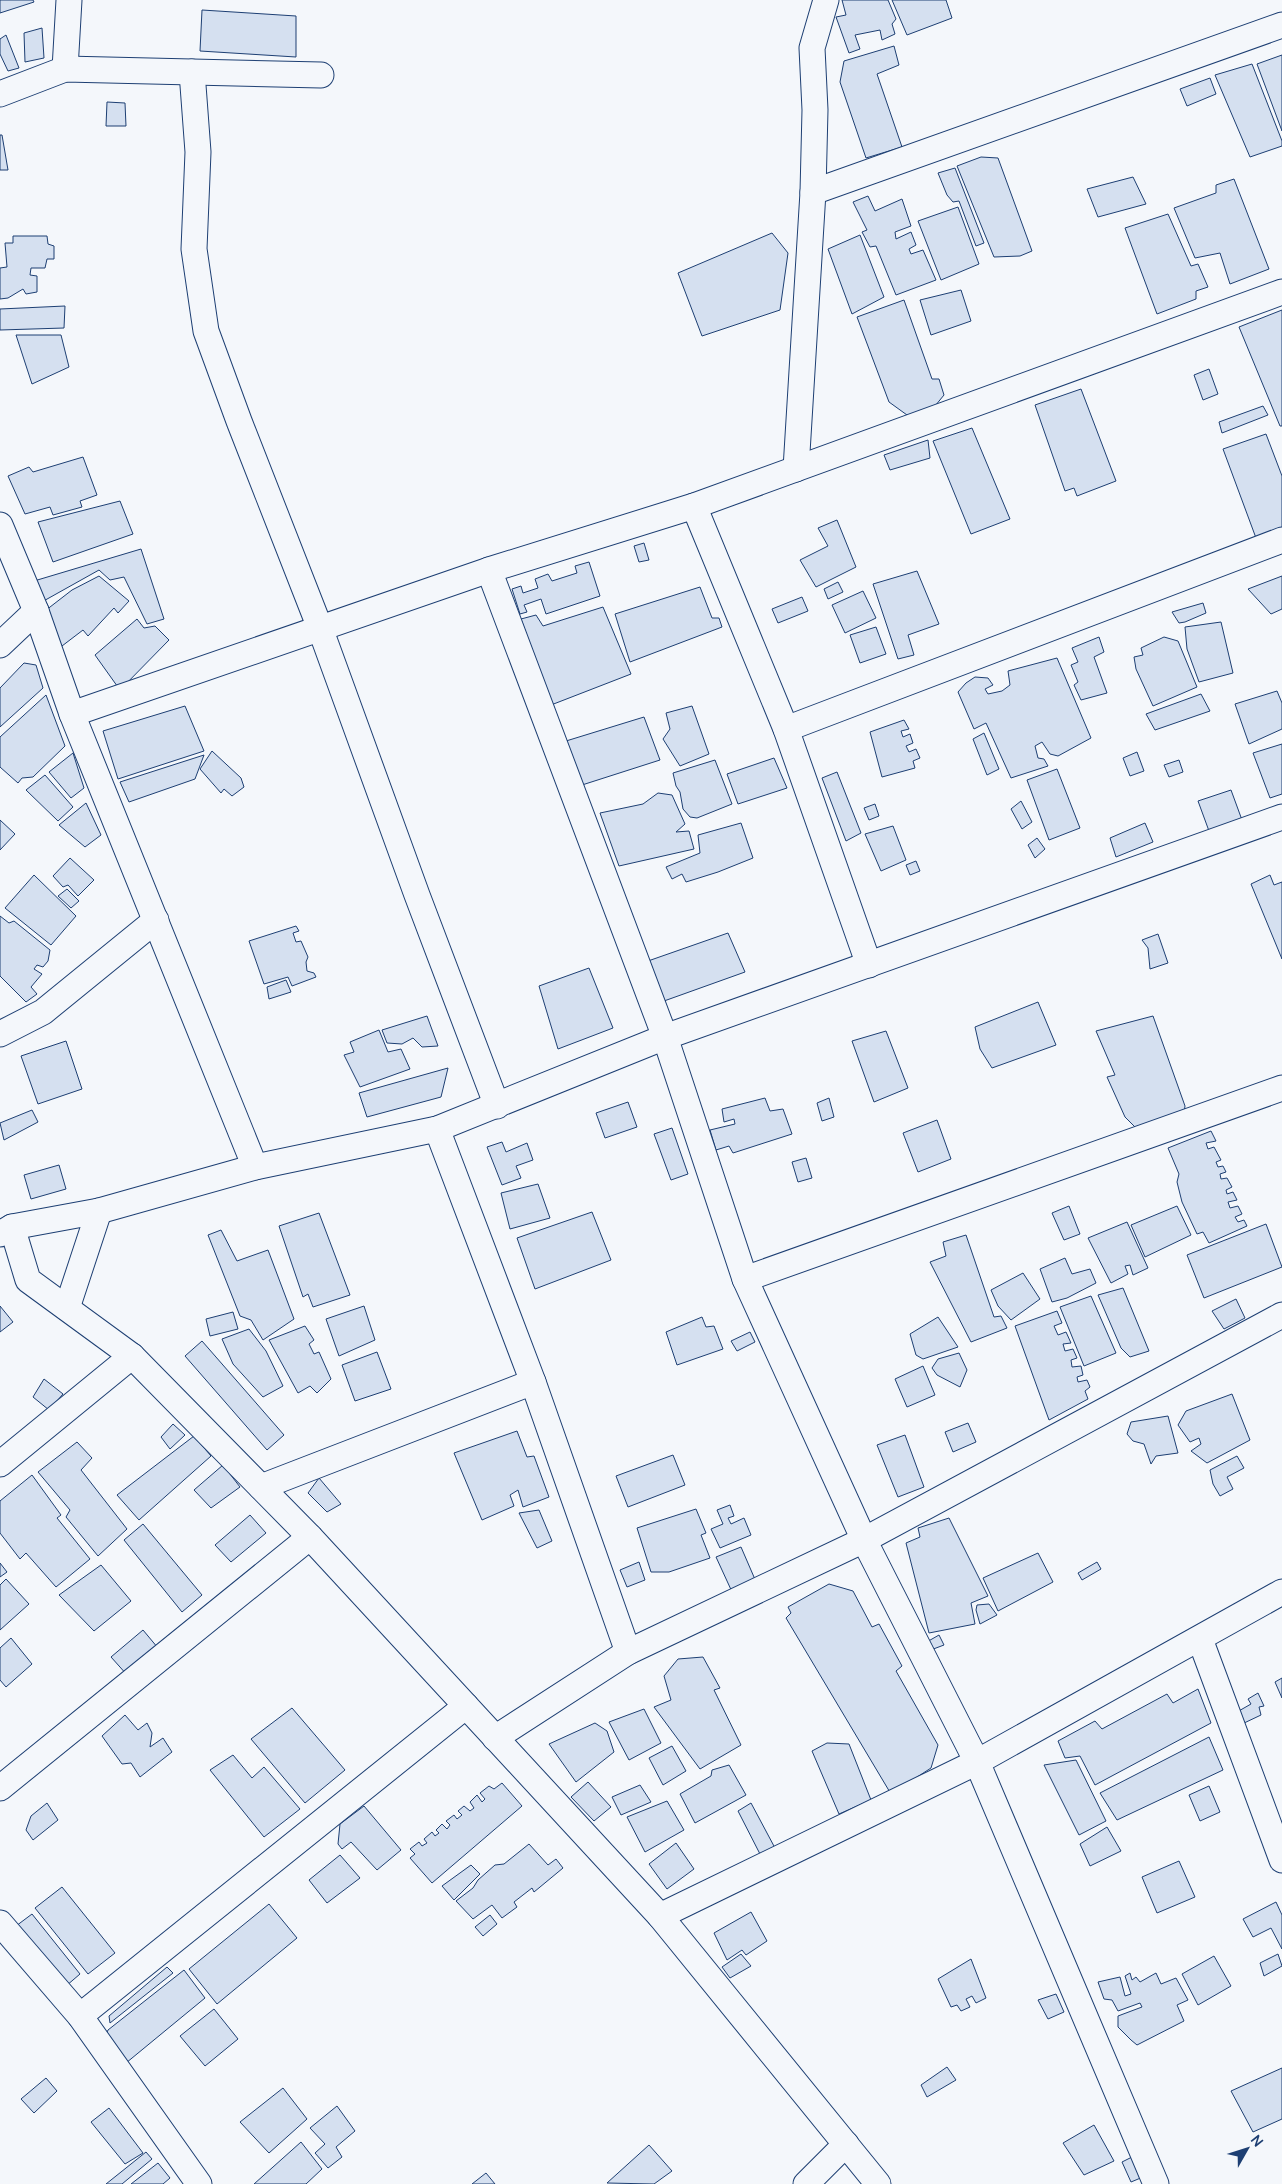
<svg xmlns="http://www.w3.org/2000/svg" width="1282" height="2184" font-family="Manrope,sans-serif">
  <rect width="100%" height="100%" fill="#f4f7fb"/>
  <g fill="#d5e0f0" stroke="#1d3f73">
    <path d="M0,0H33L34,2L0,13Z"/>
    <path d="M842,0H888L896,19L892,24L895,34L882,40L880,30L855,35L860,49L849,53L836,17L846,15Z"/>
    <path d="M892,0H946L952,18L907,35Z"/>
    <path d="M202,10L296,16V57L200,51Z"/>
    <path d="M42,28L44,58L25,62L24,33Z"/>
    <path d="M6,35L19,68L8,71L0,54V39Z"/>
    <path d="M894,46L899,65L877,74L902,147L866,158L840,82L844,61Z"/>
    <path d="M1282,55V131L1257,64Z"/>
    <path d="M1252,64L1282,141V146L1250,157L1215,75Z"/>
    <path d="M1210,78L1216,94L1187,106L1180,89Z"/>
    <path d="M107,102L125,103L126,126H106Z"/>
    <path d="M0,135H2L8,170H0Z"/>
    <path d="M981,157L998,158L1032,251L1020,256L994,257L957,166Z"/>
    <path d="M955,168L984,243L976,246L959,201L953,202L947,195L938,173Z"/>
    <path d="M1133,177L1146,204L1098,217L1087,189Z"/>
    <path d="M1234,179L1269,269L1230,284L1220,253L1195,258L1174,208L1216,193V185Z"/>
    <path d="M868,196L875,211L902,199L911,226L895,232L896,239L911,232L916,245L909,249L911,254L923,250L936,280L896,295L876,246L870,247L862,232L867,230L853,202Z"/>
    <path d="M958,207L979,264L941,280L918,221Z"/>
    <path d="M1168,214L1191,266L1198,264L1208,287L1196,291V299L1157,314L1125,228Z"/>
    <path d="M772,233L788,253L780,310L702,336L678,273Z"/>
    <path d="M860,235L884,297L852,314L828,249Z"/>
    <path d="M13,236H47L48,244L54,246V259H47L45,268H31L30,275L37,276V292L26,294L23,289L8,298L0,299V268L7,267L5,243H13Z"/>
    <path d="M961,290L971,321L931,335L920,300Z"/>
    <path d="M904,300L932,379H939L944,395L926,417L907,415L889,402L857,317Z"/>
    <path d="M65,306L64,328L0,330V309Z"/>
    <path d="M1282,310V426H1280L1239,327Z"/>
    <path d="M16,335H61L69,367L32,384Z"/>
    <path d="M1209,369L1218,394L1203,400L1194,375Z"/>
    <path d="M1081,389L1116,481L1077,496L1074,488L1065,491L1035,405Z"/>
    <path d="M1263,406L1268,415L1222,433L1219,422Z"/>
    <path d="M972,428L1010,519L971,534L933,441Z"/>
    <path d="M1266,434L1282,476V528L1256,538L1223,449Z"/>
    <path d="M928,440L930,458L890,470L884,455Z"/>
    <path d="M83,457L97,495L80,501L82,507L53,515L50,507L25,514L8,476L29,467L33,472Z"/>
    <path d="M120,501L133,534L53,562L38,522Z"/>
    <path d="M837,520L856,567L816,587L800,560L828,546L818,528Z"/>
    <path d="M644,543L649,560L639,562L634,546Z"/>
    <path d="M141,549L164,619L147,624L124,577L110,580L99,570L40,603L34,581Z"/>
    <path d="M589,562L600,596L546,614L541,599L524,605L527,612L520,614L512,589L521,586L523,593L538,588L535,579L548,574L552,581L577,573L575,566Z"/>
    <path d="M917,571L939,624L908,635L914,655L898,659L873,584Z"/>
    <path d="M99,576L129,601L118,613L114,608L88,636L83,630L62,646L41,614L72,590Z"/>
    <path d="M1282,576V609L1271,614L1248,589Z"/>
    <path d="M838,582L843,592L828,599L824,589Z"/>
    <path d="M700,587L712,618H719L722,627L630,662L615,614Z"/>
    <path d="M863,591L876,618L845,633L832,605Z"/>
    <path d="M802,597L808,611L778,623L772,609Z"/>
    <path d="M1203,603L1206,613L1185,622L1179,623L1172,612Z"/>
    <path d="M603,607L631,674L551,705L521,619L536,615L543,626Z"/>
    <path d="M137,619L144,628L155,626L169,640L120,690L95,655Z"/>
    <path d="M1221,622L1233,673L1199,682L1187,649L1185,627Z"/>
    <path d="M876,627L886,654L860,663L850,635Z"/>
    <path d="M1099,637L1104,652L1094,657L1107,693L1081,700L1074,685L1078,682L1071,665L1078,662L1072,648Z"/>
    <path d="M1164,637L1178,641L1197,687L1153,706L1136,669L1134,657L1143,655L1141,648Z"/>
    <path d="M1057,658L1091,738L1058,756L1050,754L1042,742L1035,746L1038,758L1044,759L1048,766L1011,778L986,723L974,729L958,692L966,683L975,677L988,678L993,685L985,689L988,694L1002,691L1010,685L1008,671Z"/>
    <path d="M24,663L36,665L43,688L0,727V688Z"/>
    <path d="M1277,691L1282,703V729L1249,744L1235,704Z"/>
    <path d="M1201,694L1210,711L1155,730L1146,714Z"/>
    <path d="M46,695L65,746L33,777L22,778L18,783L0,767V737Z"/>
    <path d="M185,706L204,751L118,779L103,731Z"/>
    <path d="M692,706L709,754L680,766L663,739L670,729L666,713Z"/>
    <path d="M644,717L660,760L582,785L566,741Z"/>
    <path d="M904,720L909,729L901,731L903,737L910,734L913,743L906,746L909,752L916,749L920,758L913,761L915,768L882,777L870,732Z"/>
    <path d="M984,733L999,769L987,775L973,739Z"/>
    <path d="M1282,744V794L1270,798L1253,753Z"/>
    <path d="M212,751L241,778L244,787L232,796L224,789L221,793L200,769Z"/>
    <path d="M1137,752L1144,771L1130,776L1123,758Z"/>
    <path d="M73,753L84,788L71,798L49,772Z"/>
    <path d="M204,755L195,779L129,802L120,782Z"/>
    <path d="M774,758L787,788L738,804L727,774Z"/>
    <path d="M715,760L732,804L697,818L690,817L683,809L680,792L676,786L673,773Z"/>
    <path d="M1179,760L1183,772L1169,777L1164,765Z"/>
    <path d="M1057,769L1080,828L1049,840L1027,780Z"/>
    <path d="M837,772L861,833L846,841L822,778Z"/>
    <path d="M45,775L73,807L58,821L26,790Z"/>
    <path d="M1231,790L1242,820L1209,831L1198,801Z"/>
    <path d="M658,793L672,795L685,824L676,832L689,831L694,849L619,866L600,813L643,804Z"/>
    <path d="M1021,801L1032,822L1022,829L1011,809Z"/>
    <path d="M86,803L101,835L85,847L59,825Z"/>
    <path d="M875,804L879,816L869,820L864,808Z"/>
    <path d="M0,820L15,834L0,850Z"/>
    <path d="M741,823L753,858L718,872L686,882L682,874L672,879L666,867L700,853L698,835Z"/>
    <path d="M1145,823L1153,842L1116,857L1110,838Z"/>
    <path d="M893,826L906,860L881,871L865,834Z"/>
    <path d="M1037,838L1045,849L1035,858L1028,845Z"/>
    <path d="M70,858L94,880L78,896L68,885L63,887L53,876Z"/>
    <path d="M916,861L920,871L910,875L906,865Z"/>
    <path d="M34,875L76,916L51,945L5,908Z"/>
    <path d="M1270,875L1274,885L1282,882V959L1251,884Z"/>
    <path d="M67,889L79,901L71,908L58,896Z"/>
    <path d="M0,916L9,923L14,921L50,950L48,961L43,967L37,965L34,969L42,974L31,987L37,994L26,1002L0,976Z"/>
    <path d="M296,926L299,931L293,933L296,942L301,941L308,957L306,962L307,971L314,973L316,977L292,986L288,977L264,984L249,941Z"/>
    <path d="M728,933L745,972L664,1001L648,961Z"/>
    <path d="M1158,934L1168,963L1150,969L1148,948L1142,940Z"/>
    <path d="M589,968L613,1028L558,1049L539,986Z"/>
    <path d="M286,980L291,992L269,999L267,987Z"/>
    <path d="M1038,1002L1056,1045L992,1068L980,1049L975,1027Z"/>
    <path d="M427,1016L438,1046L422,1047L413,1038L402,1044L387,1043L382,1030Z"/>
    <path d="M1153,1016L1185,1106L1184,1113L1135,1127L1125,1117L1107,1077L1115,1075L1096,1031Z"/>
    <path d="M379,1030L388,1052L401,1049L410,1069L360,1087L344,1055L354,1052L350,1042Z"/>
    <path d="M886,1031L908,1088L874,1102L852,1041Z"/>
    <path d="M66,1041L82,1089L38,1104L21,1056Z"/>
    <path d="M448,1068L441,1097L367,1117L359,1093Z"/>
    <path d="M765,1098L770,1111L783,1109L792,1134L733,1153L729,1146L716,1150L710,1130L735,1124L734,1119L724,1122L722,1109Z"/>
    <path d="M829,1098L834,1117L822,1121L817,1103Z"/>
    <path d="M628,1102L637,1127L605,1138L596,1113Z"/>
    <path d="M32,1110L38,1122L4,1140L0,1123Z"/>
    <path d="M937,1120L951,1159L918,1172L903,1133Z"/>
    <path d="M672,1128L688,1174L671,1180L654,1134Z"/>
    <path d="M1211,1131L1216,1141L1206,1143L1208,1149L1214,1147L1221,1160L1216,1162L1218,1167L1223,1166L1226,1172L1220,1174L1221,1179L1227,1178L1232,1187L1226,1190L1227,1194L1233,1192L1237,1200L1228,1202L1230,1208L1238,1206L1242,1214L1235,1217L1238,1222L1244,1220L1247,1226L1209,1243L1203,1232L1197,1234L1182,1202L1177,1182L1179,1174L1168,1148Z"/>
    <path d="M502,1142L506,1152L527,1143L533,1160L516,1166L521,1178L502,1185L487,1147Z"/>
    <path d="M806,1158L812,1178L798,1182L792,1162Z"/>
    <path d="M59,1165L66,1189L31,1199L24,1175Z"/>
    <path d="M538,1184L550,1218L510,1229L501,1193Z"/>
    <path d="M1069,1206L1080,1234L1064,1240L1052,1213Z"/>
    <path d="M1177,1206L1191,1235L1145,1257L1131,1225Z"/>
    <path d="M592,1212L611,1260L535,1289L517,1238Z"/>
    <path d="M319,1213L350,1295L313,1307L308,1294L303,1297L279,1226Z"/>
    <path d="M1127,1222L1148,1268L1133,1275L1130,1265L1125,1266L1128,1274L1111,1283L1088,1238Z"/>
    <path d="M1266,1224L1282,1267L1204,1298L1187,1255Z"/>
    <path d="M221,1230L237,1261L268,1250L294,1319L263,1340L251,1320L240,1316L208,1235Z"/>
    <path d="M966,1235L994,1317L1001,1316L1007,1328L971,1342L930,1262L946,1256L943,1242Z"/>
    <path d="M1065,1258L1072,1274L1090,1269L1096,1283L1067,1298L1052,1302L1040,1269Z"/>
    <path d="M1023,1273L1040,1299L1011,1320L998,1306L991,1290Z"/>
    <path d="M1123,1288L1149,1351L1130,1357L1121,1348L1098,1295Z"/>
    <path d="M1091,1296L1116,1353L1084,1366L1060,1307Z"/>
    <path d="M1236,1299L1245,1318L1224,1329L1212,1311Z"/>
    <path d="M0,1306L13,1322L0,1332Z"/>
    <path d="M364,1306L375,1340L339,1356L326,1319Z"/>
    <path d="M1057,1311L1062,1323L1054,1326L1058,1335L1066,1332L1071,1343L1063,1344L1065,1351L1073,1349L1077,1358L1071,1360L1072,1367L1081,1366L1083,1375L1077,1377L1078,1382L1087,1380L1090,1387L1085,1391L1088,1399L1049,1420L1015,1326Z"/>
    <path d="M233,1312L238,1329L210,1336L206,1319Z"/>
    <path d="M702,1317L706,1327L714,1326L723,1349L677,1365L666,1332Z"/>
    <path d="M938,1317L958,1347L923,1359L916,1355L910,1334Z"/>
    <path d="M305,1326L314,1340L309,1344L314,1354L319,1352L331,1379L317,1393L310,1386L298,1393L269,1340Z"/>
    <path d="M249,1329L266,1351L283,1386L263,1397L233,1364L222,1339Z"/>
    <path d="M750,1332L755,1342L737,1351L731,1341Z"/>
    <path d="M202,1341L284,1435L267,1450L185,1356Z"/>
    <path d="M377,1352L391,1389L355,1401L342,1365Z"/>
    <path d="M959,1353L967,1370L960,1387L937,1375L932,1368L938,1359Z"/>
    <path d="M923,1366L935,1395L907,1407L895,1379Z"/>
    <path d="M44,1379L63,1394L49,1410L33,1397Z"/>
    <path d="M1232,1394L1250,1440L1207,1463L1191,1451L1201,1444L1199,1438L1190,1442L1178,1425L1186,1411Z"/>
    <path d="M1168,1416L1178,1453L1156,1456L1151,1464L1144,1444L1133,1441L1127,1434L1131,1422Z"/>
    <path d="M968,1423L976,1442L953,1452L945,1432Z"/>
    <path d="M173,1424L185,1435L170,1449L161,1437Z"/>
    <path d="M517,1431L527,1457L534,1456L549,1497L523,1507L518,1490L510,1495L514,1506L482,1520L454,1453Z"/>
    <path d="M905,1435L924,1487L898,1497L877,1445Z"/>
    <path d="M194,1436L211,1456L139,1520L117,1495Z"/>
    <path d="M77,1442L92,1458L81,1470L127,1529L98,1556L66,1517L70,1510L38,1472Z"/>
    <path d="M673,1455L685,1485L628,1507L616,1476Z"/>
    <path d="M1237,1456L1244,1468L1227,1477L1233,1489L1220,1496L1213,1484L1210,1470Z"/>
    <path d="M223,1465L240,1487L211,1508L194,1490Z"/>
    <path d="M32,1475L61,1515L57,1518L90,1559L56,1587L26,1553L20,1559L0,1533V1501Z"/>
    <path d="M319,1478L341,1504L327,1512L308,1493Z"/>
    <path d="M730,1505L734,1516L728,1518L731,1524L744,1518L751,1535L720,1548L711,1529L723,1524L717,1510Z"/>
    <path d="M696,1509L706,1533L701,1535L710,1558L669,1572H651L637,1528Z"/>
    <path d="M539,1510L552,1541L537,1548L519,1513Z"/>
    <path d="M250,1515L266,1533L231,1562L215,1545Z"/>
    <path d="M949,1518L988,1596L971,1603L975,1624L929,1633L906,1543L920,1537L918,1528Z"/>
    <path d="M143,1524L202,1595L182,1612L124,1540Z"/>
    <path d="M741,1547L757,1584L733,1594L716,1557Z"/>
    <path d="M1038,1553L1053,1582L998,1611L983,1578Z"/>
    <path d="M639,1562L645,1580L627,1587L620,1570Z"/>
    <path d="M1097,1562L1101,1569L1082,1580L1078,1573Z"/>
    <path d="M0,1563L7,1572L0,1577Z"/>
    <path d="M101,1565L131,1601L94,1631L59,1595Z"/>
    <path d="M6,1579L29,1604L0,1630V1585Z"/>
    <path d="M829,1584L853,1591L872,1627L879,1624L902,1666L896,1671L938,1745L931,1768L891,1794L786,1618L791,1613L788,1607Z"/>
    <path d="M989,1604L997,1615L980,1624L976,1610L977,1605Z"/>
    <path d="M143,1630L158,1648L128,1676L111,1657Z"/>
    <path d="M939,1635L944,1645L928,1651L925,1643Z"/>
    <path d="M11,1638L32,1664L6,1687L0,1680V1648Z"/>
    <path d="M703,1657L720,1688L714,1690L741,1745L700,1769L654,1707L671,1700L664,1676L678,1659Z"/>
    <path d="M1282,1678V1698L1275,1682Z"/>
    <path d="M1198,1689L1211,1723L1095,1785L1080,1756L1065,1758L1058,1741L1095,1721L1102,1729L1167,1694L1173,1703Z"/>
    <path d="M1258,1693L1264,1706L1259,1707L1261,1715L1242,1724L1237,1712L1251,1704L1248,1699Z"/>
    <path d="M292,1708L345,1770L305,1803L251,1739Z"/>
    <path d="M644,1709L661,1743L629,1760L609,1722Z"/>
    <path d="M125,1715L138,1730L147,1723L152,1733L150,1747L163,1738L172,1752L140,1777L131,1763L122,1764L102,1736Z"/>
    <path d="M595,1723L607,1731L614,1752L576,1782L549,1744Z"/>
    <path d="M1209,1737L1223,1770L1117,1820L1100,1793Z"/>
    <path d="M827,1743L849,1744L871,1800L839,1814L812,1751Z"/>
    <path d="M672,1746L686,1771L663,1785L649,1758Z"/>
    <path d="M233,1755L252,1778L264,1767L300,1809L264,1837L210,1770Z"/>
    <path d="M1076,1760L1106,1821L1079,1835L1044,1765Z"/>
    <path d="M729,1765L746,1795L695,1823L680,1794L711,1776L712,1770Z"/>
    <path d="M588,1782L611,1807L594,1821L571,1797Z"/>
    <path d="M502,1783L522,1806L432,1883L410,1858L415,1854L410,1849L419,1842L422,1846L427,1843L424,1839L432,1832L435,1836L439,1833L436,1830L442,1824L447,1829L450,1825L446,1821L454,1815L457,1819L462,1815L458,1811L464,1806L470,1811L474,1808L470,1802L477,1795L482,1802L485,1799L480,1793L489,1786L494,1789Z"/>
    <path d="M640,1785L651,1802L621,1815L612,1797Z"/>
    <path d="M1209,1786L1220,1812L1200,1821L1189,1795Z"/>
    <path d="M667,1801L684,1830L645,1852L627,1817Z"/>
    <path d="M47,1803L58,1820L33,1840L26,1830L31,1816Z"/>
    <path d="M751,1803L775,1848L761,1856L738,1811Z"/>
    <path d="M364,1806L401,1850L377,1870L351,1842L342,1849L338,1844L340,1824Z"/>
    <path d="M1107,1827L1121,1851L1090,1866L1080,1844Z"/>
    <path d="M676,1843L694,1869L667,1889L649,1864Z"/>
    <path d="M529,1844L548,1865L556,1859L563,1868L534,1892L532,1888L514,1902L517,1907L502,1918L492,1905L473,1919L456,1901L473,1888L478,1880L495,1865L504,1864Z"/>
    <path d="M340,1855L360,1878L327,1903L309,1880Z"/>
    <path d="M1179,1861L1195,1897L1157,1913L1142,1877Z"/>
    <path d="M471,1865L480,1874L454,1900L442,1886Z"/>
    <path d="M62,1887L115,1953L88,1974L35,1908Z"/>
    <path d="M1276,1902L1282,1915V1949L1271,1928L1253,1937L1243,1919Z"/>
    <path d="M269,1904L297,1938L217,2004L189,1969Z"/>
    <path d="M751,1912L767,1941L746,1955L742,1950L727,1960L714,1933Z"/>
    <path d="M32,1914L80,1974L66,1986L16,1926Z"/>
    <path d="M490,1915L497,1924L483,1936L475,1927Z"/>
    <path d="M741,1954L751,1966L730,1978L722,1967Z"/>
    <path d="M1278,1954L1282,1966L1264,1976L1260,1963Z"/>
    <path d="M1214,1956L1231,1986L1198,2005L1182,1974Z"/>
    <path d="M971,1959L986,1998L976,2003L972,1996L966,1999L970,2007L961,2011L957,2005L951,2007L938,1979Z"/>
    <path d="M167,1967L173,1973L110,2023L109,2016Z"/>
    <path d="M184,1970L205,1998L126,2063L105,2037L108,2030Z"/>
    <path d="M1130,1973L1132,1980L1136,1977L1140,1982L1156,1973L1161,1984L1176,1978L1188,2000L1177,2005L1184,2021L1137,2045L1131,2040L1118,2027V2016L1142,2007L1140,2003L1118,2011L1112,2000L1104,1999L1098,1982L1120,1977L1125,1996L1131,1994L1125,1976Z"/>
    <path d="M1056,1994L1064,2012L1048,2019L1038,2000Z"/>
    <path d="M214,2009L238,2039L205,2066L180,2036Z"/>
    <path d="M947,2067L956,2080L927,2097L921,2085Z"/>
    <path d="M1282,2068V2119L1253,2132L1231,2091Z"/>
    <path d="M46,2078L57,2091L34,2113L21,2099Z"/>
    <path d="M283,2088L307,2119L269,2153L240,2122Z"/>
    <path d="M337,2106L355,2131L336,2147L342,2157L328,2168L315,2153L325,2144L310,2128Z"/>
    <path d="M109,2108L143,2153L125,2164L91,2122Z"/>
    <path d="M1094,2125L1114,2161L1084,2175L1063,2143Z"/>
    <path d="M301,2142L322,2169L306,2184H254Z"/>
    <path d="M649,2145L672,2171L654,2184L607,2183Z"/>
    <path d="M146,2152L152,2159L122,2184H106Z"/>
    <path d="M1134,2156L1143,2177L1131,2182L1122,2162Z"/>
    <path d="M158,2163L170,2178L163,2184H131Z"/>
    <path d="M486,2173L495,2184H472Z"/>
  </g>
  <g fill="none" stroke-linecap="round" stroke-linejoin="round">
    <defs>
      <g id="minor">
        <path d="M65,69L69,0"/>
        <path d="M192,72L198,152L194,249L206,331L239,421L320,628L417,895L497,1106"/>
        <path d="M0,94L65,69L321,75"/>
        <path d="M813,192L1282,25"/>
        <path d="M796,469L813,192L815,110L812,48L826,0"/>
        <path d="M694,506L786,729L869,965"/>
        <path d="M0,525L36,611L72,714L255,1167"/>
        <path d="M489,570L665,1037L745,1279L864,1540L977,1762L1156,2184"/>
        <path d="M0,645L36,611"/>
        <path d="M72,714L489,570L694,506L1282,292"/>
        <path d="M786,729L1282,540"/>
        <path d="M0,1034L43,1012L156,920"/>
        <path d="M437,1129L533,1382L628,1652"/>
        <path d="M12,1227L28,1280L132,1356L310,1537L660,1916L878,2184"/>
        <path d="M0,1234L12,1227L99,1211L255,1167L437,1129L665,1037L1282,817"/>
        <path d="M745,1279L1282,1088"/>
        <path d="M67,1308L99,1211"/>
        <path d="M0,1464L132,1356"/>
        <path d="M261,1487L533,1382"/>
        <path d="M1200,1639L1282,1860"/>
        <path d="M495,1738L628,1652L864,1540L1282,1315"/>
        <path d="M0,1788L310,1537"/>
        <path d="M660,1916L977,1762L1282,1592"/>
        <path d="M0,1923L80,2016L199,2184"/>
        <path d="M80,2016L466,1706"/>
        <path d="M806,2184L846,2144"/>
      </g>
    </defs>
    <use href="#minor" stroke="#1d3f73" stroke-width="27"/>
    <use href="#minor" stroke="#f4f7fb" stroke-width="25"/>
  </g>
  <g transform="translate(1247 2149) rotate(51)" stroke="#f4f7fb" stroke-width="4" paint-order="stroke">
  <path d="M0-4L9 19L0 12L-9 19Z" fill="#1d3f73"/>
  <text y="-8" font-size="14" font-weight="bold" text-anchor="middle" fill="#1d3f73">N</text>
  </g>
</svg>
